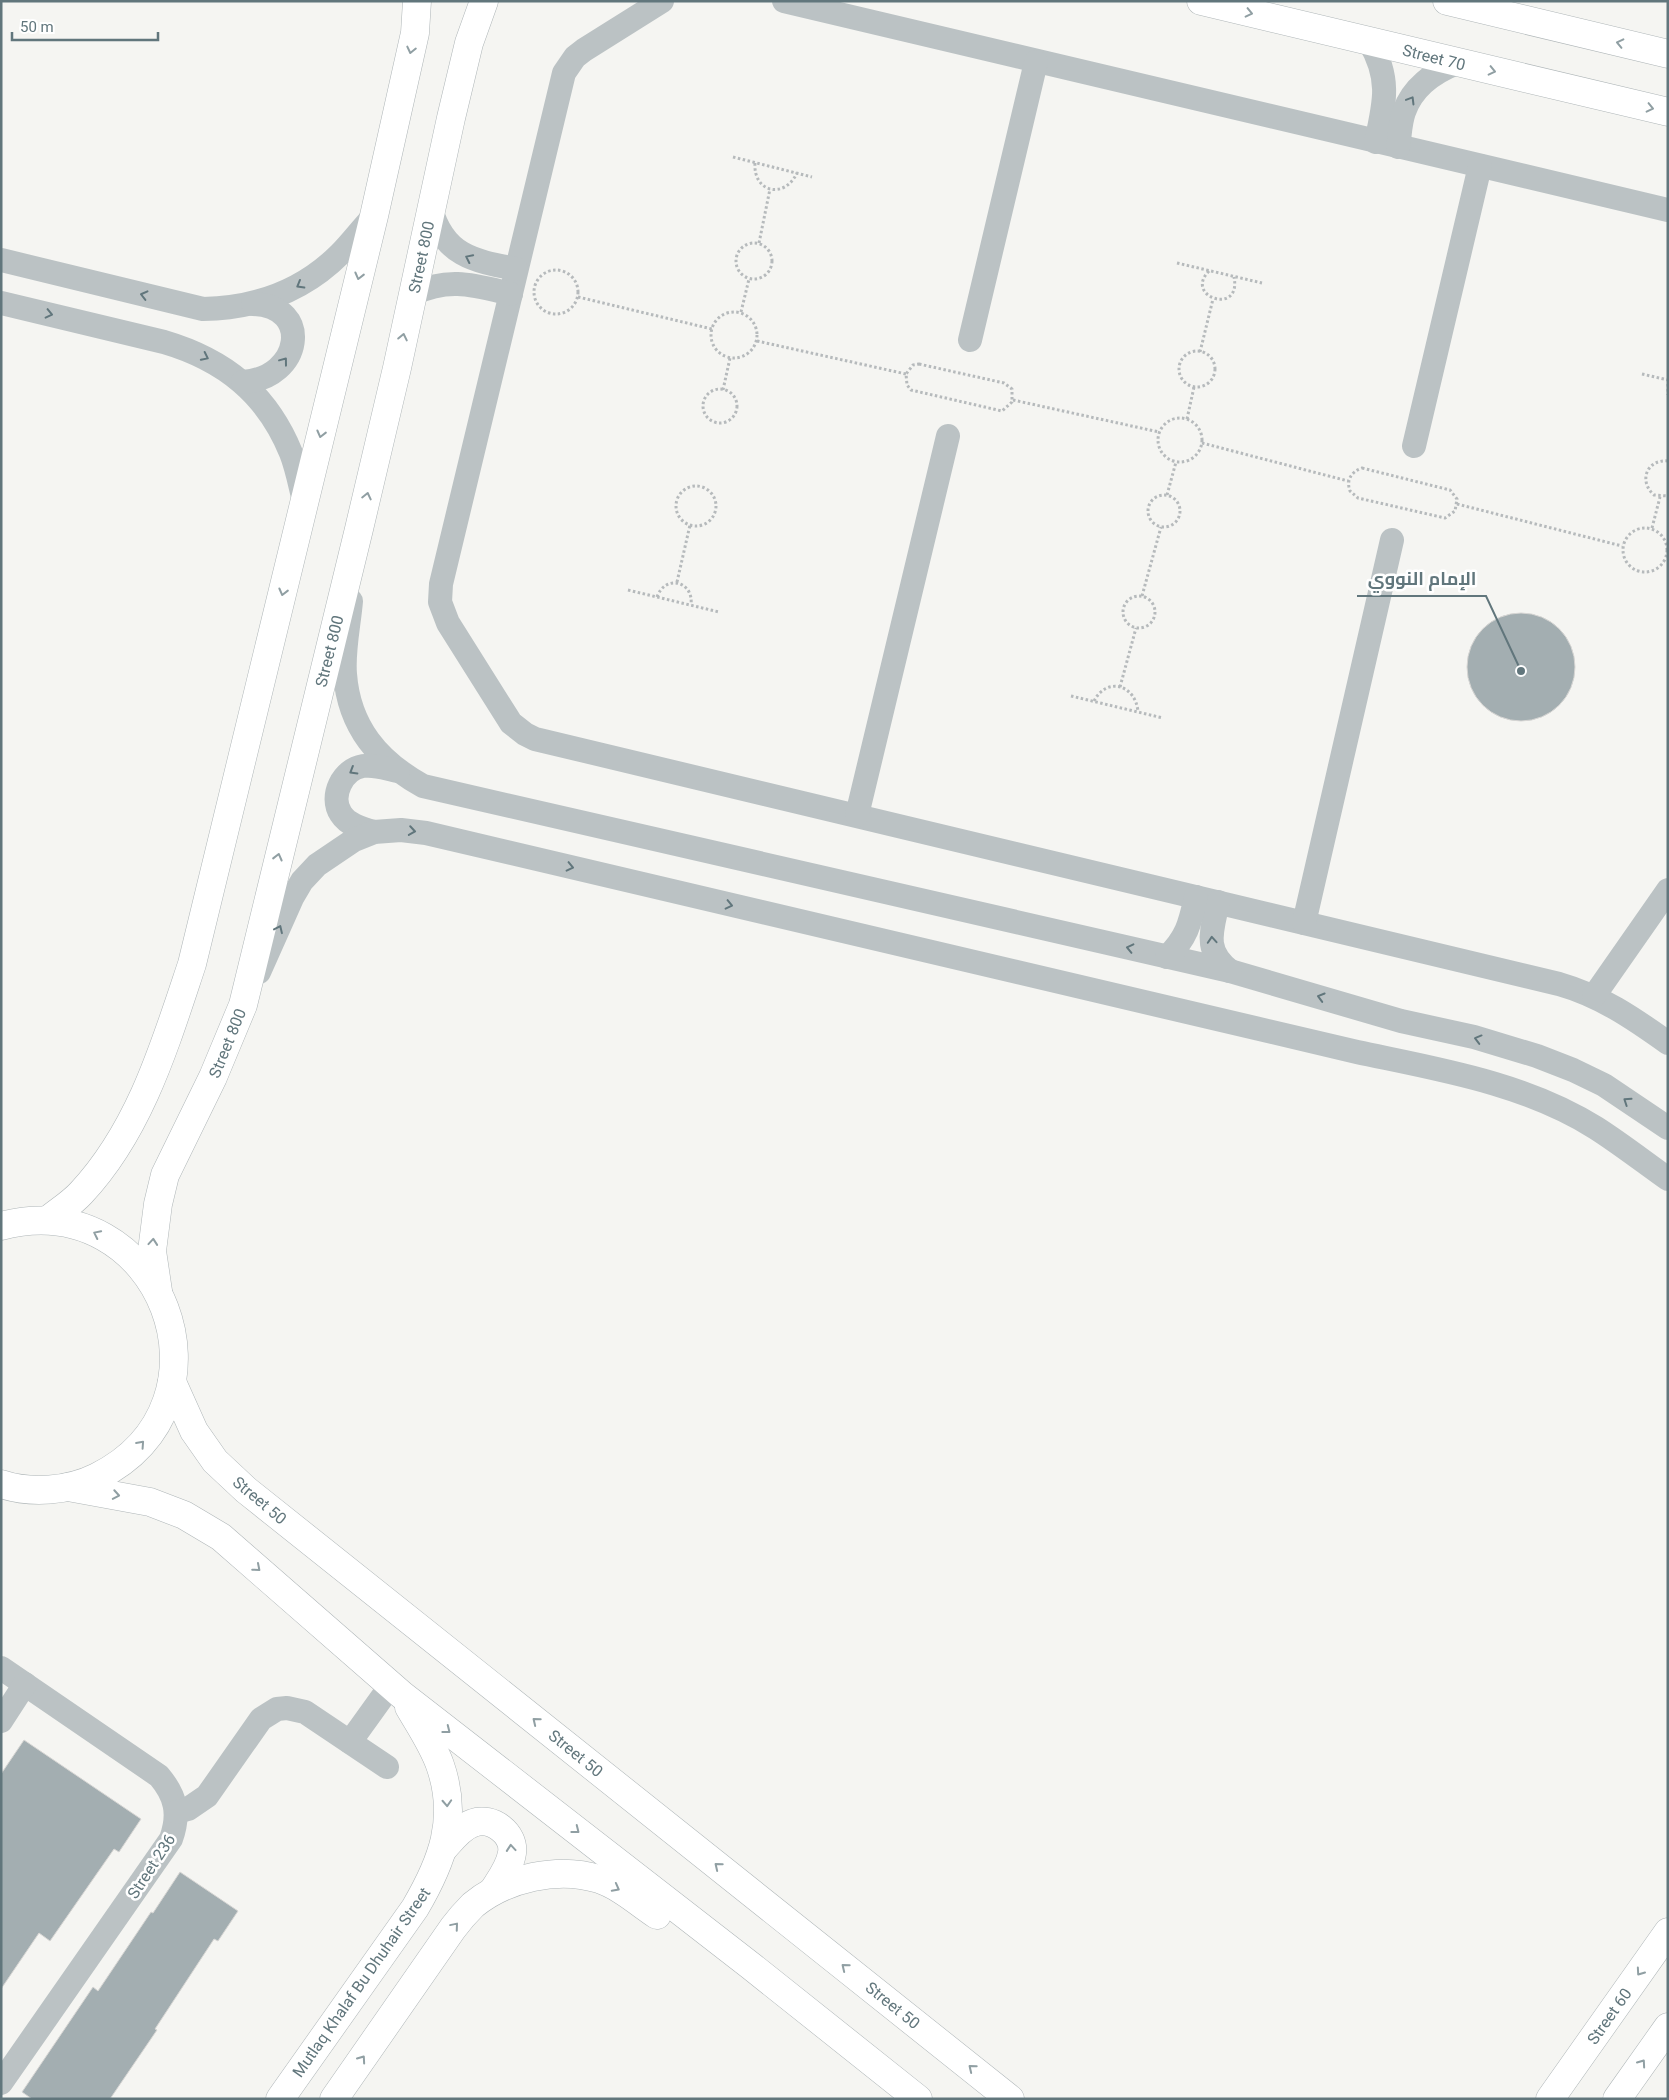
<svg xmlns="http://www.w3.org/2000/svg" width="1669" height="2100" font-family="Roboto,Cairo,sans-serif">
  <rect width="100%" height="100%" fill="#f5f5f2"/>
  <g fill="#a3aeb1" stroke="#d7d6d4">
    <circle cx="1521" cy="667" r="54"/>
    <path d="M24,1740L141,1819L119,1852L114,1849L50,1941L39,1933L1,1989V1774Z"/>
    <path d="M180,1872L238,1911L218,1941L214,1939L155,2029L157,2030L110,2099H32L22,2092L93,1987L98,1991L151,1912L153,1913Z"/>
  </g>
  <g fill="none" stroke-linecap="round" stroke-linejoin="round">
    <defs>
      <g id="major">
        <path d="M1201,1L1668,112"/>
        <path d="M1447,1L1668,54"/>
        <path d="M48,1220C59,1211 72,1203 81,1193C140,1130 165,1045 192,964L374,216L415,33L417,1"/>
        <path d="M1,1226C161,1184 245,1403 97,1477C69,1491 31,1494 1,1484"/>
        <path d="M158,1291L152,1251L158,1204L165,1175L213,1077L243,1005L359,529L397,368L451,118L469,43L484,1"/>
        <path d="M172,1382L194,1431L215,1461L246,1490L1010,2099"/>
        <path d="M68,1487L150,1502L184,1515L221,1537L402,1695L751,1966L918,2099"/>
        <path d="M444,1848C452,1839 461,1827 473,1823C492,1816 515,1834 512,1853C510,1867 500,1880 493,1891"/>
        <path d="M280,2099L415,1908C442,1862 459,1819 440,1765C433,1745 420,1726 409,1707"/>
        <path d="M334,2099L453,1928C459,1920 466,1912 473,1905C506,1878 558,1866 599,1879C620,1886 639,1903 657,1915"/>
        <path d="M1550,2099L1668,1932"/>
        <path d="M1617,2099L1668,2027"/>
      </g>
    </defs>
    <use href="#major" stroke="#afb6b8" stroke-width="29"/>
    <g stroke="#b6babc" stroke-width="3" stroke-dasharray="2.5 2.5" stroke-linecap="butt">
      <path d="M733,157L812,177"/>
      <path d="M755,163C753,192 784,200 797,173"/>
      <circle cx="754" cy="261" r="18"/>
      <path d="M759,243L770,189"/>
      <path d="M1177,263L1262,283"/>
      <circle cx="556" cy="292" r="22"/>
      <path d="M1209,271C1183,297 1242,316 1234,277"/>
      <path d="M578,297L712,329"/>
      <circle cx="734" cy="335" r="23"/>
      <path d="M741,312L749,279"/>
      <path d="M757,341L906,374"/>
      <circle cx="1197" cy="369" r="18"/>
      <path d="M1200,352L1213,299"/>
      <path d="M919,364L1004,383L1012,389V402L1002,411L911,390L907,385L906,374L913,365Z"/>
      <path d="M1642,374L1668,380"/>
      <path d="M1668,384V395"/>
      <circle cx="720" cy="406" r="17"/>
      <path d="M723,390L730,358"/>
      <path d="M1013,400L1159,432"/>
      <circle cx="1180" cy="440" r="22"/>
      <path d="M1187,419L1194,387"/>
      <path d="M1202,443L1348,481"/>
      <path d="M1668,461C1647,459 1638,481 1654,495L1668,496"/>
      <path d="M1362,468L1450,490L1457,499L1455,511L1445,518L1358,498L1350,491C1346,480 1351,472 1362,468Z"/>
      <circle cx="696" cy="506" r="20"/>
      <circle cx="1164" cy="511" r="16"/>
      <path d="M1167,495L1176,462"/>
      <path d="M1457,504L1622,546"/>
      <circle cx="1645" cy="550" r="22"/>
      <path d="M1652,528L1660,497"/>
      <path d="M677,582L690,525"/>
      <path d="M628,590L719,612"/>
      <circle cx="1139" cy="612" r="16"/>
      <path d="M1142,596L1161,527"/>
      <path d="M657,597C665,574 694,581 691,605"/>
      <path d="M1120,687L1136,628"/>
      <path d="M1071,696L1163,718"/>
      <path d="M1094,701C1107,676 1136,685 1138,712"/>
    </g>
    <g stroke="#bbc2c4" stroke-width="24">
      <path d="M662,1L584,50L575,57L564,73L441,584L440,602L448,623L511,723L525,734L535,739L1559,984C1601,996 1633,1018 1668,1043"/>
      <path d="M784,1L1668,210"/>
      <path d="M1369,41C1391,78 1385,102 1376,142"/>
      <path d="M1398,147C1400,136 1400,123 1404,112C1412,88 1434,72 1457,63"/>
      <path d="M431,209C444,256 474,261 516,269"/>
      <path d="M1,260L203,309C255,308 303,291 340,254C352,242 362,228 374,216"/>
      <path d="M413,294C449,277 473,285 511,294"/>
      <path d="M1,303L164,342C225,360 267,394 291,453C297,468 300,485 304,501"/>
      <path d="M970,340L1036,62"/>
      <path d="M243,382C302,378 313,306 253,304"/>
      <path d="M1414,446L1480,166"/>
      <path d="M351,601C349,625 343,651 345,674C349,727 378,761 423,786L1230,971L1401,1021L1474,1037L1537,1056L1573,1070L1604,1085L1668,1128"/>
      <path d="M857,815L948,436"/>
      <path d="M374,832C362,829 348,825 341,814C329,796 343,769 363,766C375,764 387,769 398,771"/>
      <path d="M1218,902C1212,931 1203,950 1230,971"/>
      <path d="M1304,923L1392,540"/>
      <path d="M1167,957C1187,938 1190,923 1196,897"/>
      <path d="M259,972L292,898L302,881L317,865L354,840L374,832L401,830L426,833L1357,1052C1437,1069 1525,1083 1596,1128C1621,1144 1644,1162 1668,1179"/>
      <path d="M1594,996L1668,890"/>
      <path d="M1,1668L159,1776C176,1796 180,1814 171,1839L1,2083"/>
      <path d="M1,1721L25,1684"/>
      <path d="M350,1742L391,1685"/>
      <path d="M177,1812L188,1809L207,1796L261,1719L277,1709L287,1708L305,1712L387,1767"/>
    </g>
    <use href="#major" stroke="#fff" stroke-width="28"/>
  </g>
  <defs><path id="oneway-chevron" d="M-2-3.5L2.5 0L-2 3.5" fill="none" stroke-width="1.6" stroke-linecap="round" stroke-linejoin="round" transform="scale(1.25)"/></defs>
  <g stroke="#909fa3">
    <use href="#oneway-chevron" transform="translate(1249 13) rotate(13)"/>
    <use href="#oneway-chevron" transform="translate(1620 43) rotate(-167)"/>
    <use href="#oneway-chevron" transform="translate(411 50) rotate(103)"/>
    <use href="#oneway-chevron" transform="translate(1492 71) rotate(13)"/>
    <use href="#oneway-chevron" transform="translate(1650 108) rotate(13)"/>
    <use href="#oneway-chevron" transform="translate(359 276) rotate(104)"/>
    <use href="#oneway-chevron" transform="translate(403 337) rotate(-78)"/>
    <use href="#oneway-chevron" transform="translate(321 434) rotate(104)"/>
    <use href="#oneway-chevron" transform="translate(367 496) rotate(-77)"/>
    <use href="#oneway-chevron" transform="translate(283 592) rotate(104)"/>
    <use href="#oneway-chevron" transform="translate(278 857) rotate(-76)"/>
    <use href="#oneway-chevron" transform="translate(97 1234) rotate(-154)"/>
    <use href="#oneway-chevron" transform="translate(153 1242) rotate(-85)"/>
    <use href="#oneway-chevron" transform="translate(141 1444) rotate(-48)"/>
    <use href="#oneway-chevron" transform="translate(116 1495) rotate(10)"/>
    <use href="#oneway-chevron" transform="translate(257 1568) rotate(41)"/>
    <use href="#oneway-chevron" transform="translate(536 1721) rotate(-141)"/>
    <use href="#oneway-chevron" transform="translate(447 1730) rotate(38)"/>
    <use href="#oneway-chevron" transform="translate(447 1803) rotate(87)"/>
    <use href="#oneway-chevron" transform="translate(576 1830) rotate(38)"/>
    <use href="#oneway-chevron" transform="translate(511 1848) rotate(-95)"/>
    <use href="#oneway-chevron" transform="translate(718 1866) rotate(-141)"/>
    <use href="#oneway-chevron" transform="translate(616 1888) rotate(28)"/>
    <use href="#oneway-chevron" transform="translate(455 1926) rotate(-50)"/>
    <use href="#oneway-chevron" transform="translate(845 1967) rotate(-141)"/>
    <use href="#oneway-chevron" transform="translate(1640 1972) rotate(125)"/>
    <use href="#oneway-chevron" transform="translate(362 2059) rotate(-55)"/>
    <use href="#oneway-chevron" transform="translate(1642 2063) rotate(-55)"/>
    <use href="#oneway-chevron" transform="translate(972 2068) rotate(-141)"/>
  </g>
  <g stroke="#61767c">
    <use href="#oneway-chevron" transform="translate(1411 100) rotate(-59)"/>
    <use href="#oneway-chevron" transform="translate(469 258) rotate(-154)"/>
    <use href="#oneway-chevron" transform="translate(300 285) rotate(150)"/>
    <use href="#oneway-chevron" transform="translate(144 295) rotate(-166)"/>
    <use href="#oneway-chevron" transform="translate(49 314) rotate(13)"/>
    <use href="#oneway-chevron" transform="translate(205 357) rotate(26)"/>
    <use href="#oneway-chevron" transform="translate(284 361) rotate(-53)"/>
    <use href="#oneway-chevron" transform="translate(353 771) rotate(149)"/>
    <use href="#oneway-chevron" transform="translate(412 831) rotate(9)"/>
    <use href="#oneway-chevron" transform="translate(570 867) rotate(13)"/>
    <use href="#oneway-chevron" transform="translate(729 905) rotate(13)"/>
    <use href="#oneway-chevron" transform="translate(279 929) rotate(-65)"/>
    <use href="#oneway-chevron" transform="translate(1212 940) rotate(-94)"/>
    <use href="#oneway-chevron" transform="translate(1130 948) rotate(-167)"/>
    <use href="#oneway-chevron" transform="translate(1321 997) rotate(-164)"/>
    <use href="#oneway-chevron" transform="translate(1478 1039) rotate(-165)"/>
    <use href="#oneway-chevron" transform="translate(1627 1101) rotate(-146)"/>
  </g>
  <g text-anchor="middle" stroke-width="5" stroke-linejoin="round" paint-order="stroke">
    <g font-size="16" fill="#61767c" stroke="#fff">
      <text transform="translate(1434 57) rotate(14)" y="6">Street 70</text>
      <text transform="translate(421 257) rotate(-78)" y="6">Street 800</text>
      <text transform="translate(329 651) rotate(-76)" y="6">Street 800</text>
      <text transform="translate(227 1043) rotate(-68)" y="6">Street 800</text>
      <text transform="translate(260 1500) rotate(40)" y="6">Street 50</text>
      <text transform="translate(576 1753) rotate(39)" y="6">Street 50</text>
      <text transform="translate(151 1866) rotate(-57)" y="6">Street 236</text>
      <text transform="translate(361 1982) rotate(-55)" y="6">Mutlaq Khalaf Bu Dhuhair Street</text>
      <text transform="translate(893 2005) rotate(39)" y="6">Street 50</text>
      <text transform="translate(1609 2016) rotate(-55)" y="6">Street 60</text>
    </g>
  </g>
  <path fill="none" stroke="#61767c" stroke-width="2" d="M1521 671L1486 596H1357"/>
  <circle fill="#61767c" stroke="#fff" stroke-width="2" cx="1521" cy="671" r="5"/>
  <g font-size="18" text-anchor="middle" font-weight="bold" fill="#61767c" stroke="#fff" stroke-width="5" stroke-linejoin="round" paint-order="stroke">
    <text x="1422" y="585">الإمام النووي</text>
  </g>
  <rect width="1669" height="2100" fill="none" stroke="#61767c" stroke-width="5"/>
  <path d="M12 32v8h146v-8" fill="none" stroke="#61767c" stroke-width="2.5"/>
  <text x="20" y="32" font-size="15" fill="#61767c" stroke="#ffffff" stroke-width="4" paint-order="stroke">50 m</text>
</svg>
